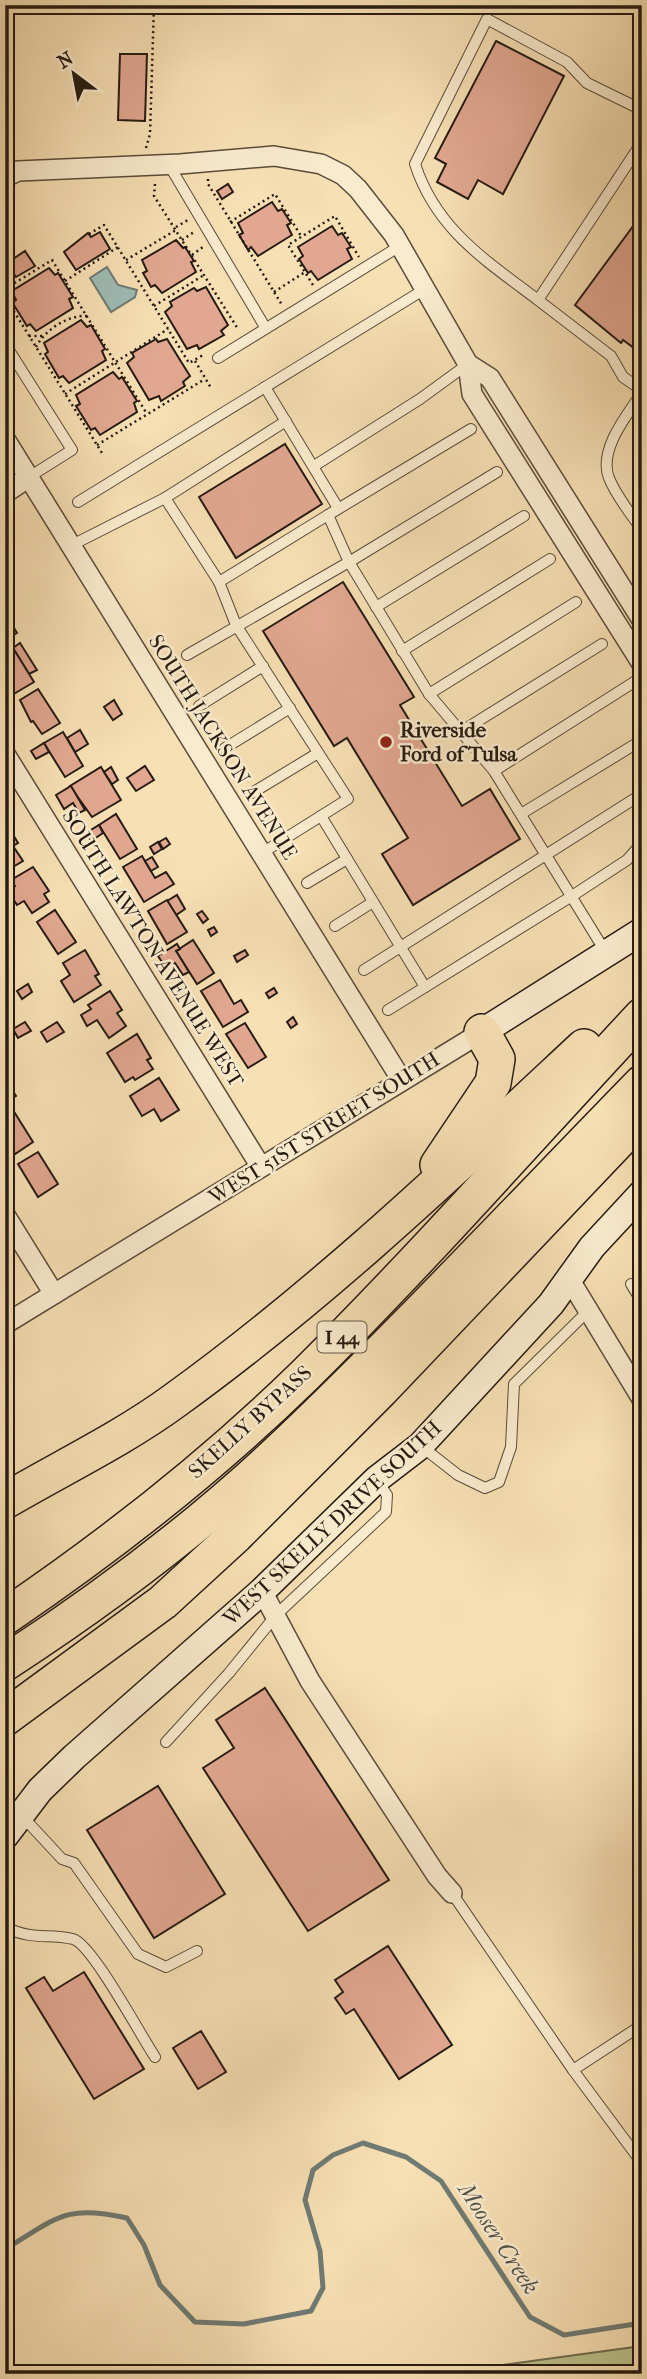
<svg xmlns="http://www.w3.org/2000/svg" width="647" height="2379" font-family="'IM FELL French Canon',serif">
  <rect width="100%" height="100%" fill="#f7e0b4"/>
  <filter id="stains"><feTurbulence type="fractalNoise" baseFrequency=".00286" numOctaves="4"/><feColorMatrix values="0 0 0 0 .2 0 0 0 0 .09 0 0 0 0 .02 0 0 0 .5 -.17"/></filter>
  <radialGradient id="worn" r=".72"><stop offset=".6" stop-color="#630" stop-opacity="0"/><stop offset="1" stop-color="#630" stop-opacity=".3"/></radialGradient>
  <path fill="#bcc28d" stroke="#716e4f" stroke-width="2" d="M642,2346V2374H436Z"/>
  <path fill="#9fbbb5" stroke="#6f7b73" stroke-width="2" d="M107,267L118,285L137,290L135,297L111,312L90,278Z"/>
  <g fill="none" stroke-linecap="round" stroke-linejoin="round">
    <path stroke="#6f7b73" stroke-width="5" d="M5,2249C58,2218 64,2204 127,2218L144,2245L160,2285L195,2322L244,2324L311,2311L323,2288L320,2251L305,2200L313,2170L333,2155L363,2143L406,2157L441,2181L530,2317L564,2335L642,2323"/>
  </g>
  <g fill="#e1a790" stroke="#261b11" stroke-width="2">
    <path d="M496,41L564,76L503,194L478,180L468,199L437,182L446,164L435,158Z"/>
    <path d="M120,54H147L145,121L118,120Z"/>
    <path d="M228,184L233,192L222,199L217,191Z"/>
    <path d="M272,202L278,211L282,209L291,223L287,225L292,235L258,256L251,247L248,250L239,235L243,233L238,223Z"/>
    <path d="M642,214V354L623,340L621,343L575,305Z"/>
    <path d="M332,226L338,235L342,233L351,247L347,249L352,259L318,280L311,271L308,273L299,259L303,256L298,247Z"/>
    <path d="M100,232L110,249L76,270L64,252L88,233L91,237Z"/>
    <path d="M176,240L183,248L185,247L194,261L191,262L196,272L162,293L155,285L151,287L143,273L147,271L142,260Z"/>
    <path d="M25,251L35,266L16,277L7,263Z"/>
    <path d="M49,268L55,275L58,273L73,297L69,299L73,308L36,331L30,324L27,326L12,302L16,300L12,291Z"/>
    <path d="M206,287L228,325L221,331L224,335L199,349L197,345L187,349L165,312L172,306L170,302L194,288L197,291Z"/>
    <path d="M81,320L87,327L91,325L105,349L102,351L106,360L69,383L63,376L59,378L45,354L48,352L44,343Z"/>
    <path d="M156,339L158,342L167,339L190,376L183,382L185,386L161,401L159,396L149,400L127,363L134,357L132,353Z"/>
    <path d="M113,372L119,379L122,377L137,401L134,403L137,412L100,435L95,428L91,430L76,406L80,404L76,395Z"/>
    <path d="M285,444L322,504L236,558L199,497Z"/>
    <path d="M343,582L414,697L400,705L462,806L490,789L520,839L413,905L382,854L408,838L347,738L334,746L263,631Z"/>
    <path d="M7,616L17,633L5,640V618Z"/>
    <path d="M20,643L37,670L29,674L13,648Z"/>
    <path d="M13,648L34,682L12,695L5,684V652Z"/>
    <path d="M38,689L60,723L42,734L33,721L31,722L20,700Z"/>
    <path d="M114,700L122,714L113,720L104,707Z"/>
    <path d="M80,730L88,744L75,752L67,738Z"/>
    <path d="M63,732L83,766L65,777L44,743Z"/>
    <path d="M44,743L49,752L36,759L31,751Z"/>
    <path d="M145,766L154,780L136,791L127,778Z"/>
    <path d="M101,767L121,800L92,817L70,786Z"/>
    <path d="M111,767L118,780L112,784L104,772Z"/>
    <path d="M71,786L85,810L79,813L73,803L64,809L56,795Z"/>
    <path d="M116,814L137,849L120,859L99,825Z"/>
    <path d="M7,825L18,843L13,846L23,861L6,871Z"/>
    <path d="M99,825L103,833L91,841L86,833Z"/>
    <path d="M166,838L170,844L163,849L159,842Z"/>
    <path d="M158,842L162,849L154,854L150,847Z"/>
    <path d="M142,856L155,878L166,872L174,884L144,902L123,867Z"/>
    <path d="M152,857L158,867L151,871L145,861Z"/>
    <path d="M33,867L49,891L44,894L49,902L32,913L24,901L17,905L8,891L15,886L11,880Z"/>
    <path d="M177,895L185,909L176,915L167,901Z"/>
    <path d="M167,900L187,932L167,944L148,911Z"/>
    <path d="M55,910L76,942L58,954L37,922Z"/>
    <path d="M202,911L208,919L203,923L197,914Z"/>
    <path d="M214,927L217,932L211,936L208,930Z"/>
    <path d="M193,940L214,973L197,984L176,951Z"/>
    <path d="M177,944L180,949L176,951L189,972L183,975L175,963L166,968L158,956Z"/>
    <path d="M85,950L99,974L95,976L101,985L74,1002L61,981L70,975L63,963Z"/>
    <path d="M245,950L248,955L237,962L234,956Z"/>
    <path d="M220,980L234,1004L241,1000L248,1012L223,1027L201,991Z"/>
    <path d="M28,984L32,992L22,999L17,991Z"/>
    <path d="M274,988L277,993L269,998L266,993Z"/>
    <path d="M110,991L122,1010L117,1013L126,1026L109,1038L97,1020L87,1026L81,1015L91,1009L88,1005Z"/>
    <path d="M293,1017L297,1024L291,1028L287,1022Z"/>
    <path d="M25,1022L31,1031L18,1038L13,1029Z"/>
    <path d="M57,1022L64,1032L47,1042L41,1032Z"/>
    <path d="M245,1023L266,1057L248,1068L226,1034Z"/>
    <path d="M137,1034L151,1058L147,1060L153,1069L135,1080L133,1077L125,1082L107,1053Z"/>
    <path d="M159,1078L179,1110L161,1121L154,1109L142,1116L130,1096Z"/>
    <path d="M5,1079L16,1096L5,1102Z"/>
    <path d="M13,1110L33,1142L15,1154L5,1138V1115Z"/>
    <path d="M38,1152L58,1184L38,1197L18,1164Z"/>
    <path d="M265,1688L389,1880L308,1931L203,1768L234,1748L216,1720Z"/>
    <path d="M158,1786L225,1894L154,1938L87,1830Z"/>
    <path d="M388,1946L452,2045L399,2079L354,2009L346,2014L335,1998L343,1992L335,1980Z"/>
    <path d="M84,1972L144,2069L94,2099L26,1988L44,1977L53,1991Z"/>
    <path d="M201,2031L226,2072L198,2089L173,2048Z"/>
  </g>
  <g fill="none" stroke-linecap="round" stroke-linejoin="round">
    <defs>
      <g id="lane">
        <path d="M642,142L538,300L611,356L623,377L642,390"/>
        <path d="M169,165L265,327"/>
        <path d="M538,300C485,260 436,229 415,164L487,19L567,62L587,83L642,110"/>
        <path d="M5,344L72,450L29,477"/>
        <path d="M218,358L400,246"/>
        <path d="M265,387L338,508"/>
        <path d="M642,393C627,415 598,450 609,478C616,496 631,514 642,530"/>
        <path d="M471,429L328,515L349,562L429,694L494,771L605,951"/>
        <path d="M314,466L420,399L468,364"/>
        <path d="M165,498L219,582L328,515"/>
        <path d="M78,502L425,289"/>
        <path d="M72,545L165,498L286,421"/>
        <path d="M219,582L236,625L348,799L262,853"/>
        <path d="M376,607L524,516"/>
        <path d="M402,651L550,559"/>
        <path d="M187,655L349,562L497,472"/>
        <path d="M429,694L576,602"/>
        <path d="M199,706L263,666"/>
        <path d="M462,731L602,644"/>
        <path d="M225,748L290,708"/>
        <path d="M494,771L642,677"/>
        <path d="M252,793L318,753"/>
        <path d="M521,814L642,740"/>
        <path d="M321,816L425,987"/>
        <path d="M307,883L347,859"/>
        <path d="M335,926L373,902"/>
        <path d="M364,970L642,794"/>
        <path d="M388,1010L572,896L627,860L642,843"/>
        <path d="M631,1284L642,1302"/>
        <path d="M421,1446L458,1475L485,1488L499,1482L511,1447L514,1384L588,1311"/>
        <path d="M166,1742L229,1673L277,1614L386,1512L387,1495L377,1480"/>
        <path d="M23,1817L62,1859L74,1863L138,1954L166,1967L197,1951"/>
        <path d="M452,1893L573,2070L642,2163"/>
        <path d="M5,1927C34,1941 47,1933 73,1939C92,1944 141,2036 155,2057"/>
        <path d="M573,2070L642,2025"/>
      </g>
      <g id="street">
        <path d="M5,177L18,171L180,164L274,156L321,164L343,175L358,189L394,235L468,364L472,394L642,664"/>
        <path d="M468,364L490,378L642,620"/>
        <path d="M5,439L401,1079"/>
        <path d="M5,493L29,477"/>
        <path d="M5,754L261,1167"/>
        <path d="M5,1215L54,1294"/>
        <path d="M568,1277L642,1399"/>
        <path d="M5,1324L482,1032"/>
        <path d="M262,1591L310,1681L437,1876L452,1893"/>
      </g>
      <g id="secondary">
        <path d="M482,1032L642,931"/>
        <path d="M5,1836L40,1790L74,1757L262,1591L377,1479L420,1446L551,1304L592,1247L642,1193"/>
      </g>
      <g id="highway">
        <path d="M438,1165L493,1083L497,1059L482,1032"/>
        <path d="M5,1501C61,1468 122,1439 174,1401C321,1295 452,1170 584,1047"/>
        <path d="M5,1617C111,1545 214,1464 305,1375C421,1260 530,1136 642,1016"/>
        <path d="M5,1663C105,1598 203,1524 289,1442C410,1326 525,1203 642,1083"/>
        <path d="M5,1718L163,1602L236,1535L381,1390L642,1116"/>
      </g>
    </defs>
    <use href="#lane" stroke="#5a4c3a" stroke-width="12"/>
    <use href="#street" stroke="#5a4c3a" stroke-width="22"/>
    <use href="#secondary" stroke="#261b11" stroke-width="29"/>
    <use href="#highway" stroke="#261b11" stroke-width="38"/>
    <g stroke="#261b11" stroke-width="2.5" stroke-dasharray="2 3.5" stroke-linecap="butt">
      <path d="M146,148L150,134L154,5"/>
      <path d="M208,179V184L282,305"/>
      <path d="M155,184L154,196L238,329"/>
      <path d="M230,222L275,194L301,236"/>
      <path d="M176,227L188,220"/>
      <path d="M89,234L104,225L189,363L205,354"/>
      <path d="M182,240L194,232"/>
      <path d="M192,255L203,247"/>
      <path d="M126,260L176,230"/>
      <path d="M65,281L118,247"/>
      <path d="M313,285L288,245L335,216L359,257"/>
      <path d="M5,289L52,260L147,414"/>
      <path d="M274,292L305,272"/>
      <path d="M5,297L102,453"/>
      <path d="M154,306L204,275"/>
      <path d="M29,336H43"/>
      <path d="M36,347C45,330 67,315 87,316"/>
      <path d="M195,361L211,388"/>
      <path d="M65,394L168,329"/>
      <path d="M97,445L205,379"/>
    </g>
    <use href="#lane" stroke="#faebce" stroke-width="10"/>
    <use href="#street" stroke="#faebce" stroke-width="19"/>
    <use href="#secondary" stroke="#faebce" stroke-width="26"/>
    <use href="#highway" stroke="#f7e0b4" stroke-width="35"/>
  </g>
  <circle fill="#8f2418" stroke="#faebce" stroke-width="2.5" cx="386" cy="742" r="7"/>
  <g text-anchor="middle" stroke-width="5" stroke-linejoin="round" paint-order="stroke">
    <rect fill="#faebce" stroke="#66594a" stroke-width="2" x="317.5" y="1321.5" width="49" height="31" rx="5"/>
    <g font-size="19" font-weight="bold" fill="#261b11">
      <text x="342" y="1344">I 44</text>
    </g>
    <g font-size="21" font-weight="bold" fill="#261b11" stroke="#faebce" text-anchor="start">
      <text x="400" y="737">Riverside<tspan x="400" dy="24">Ford of Tulsa</tspan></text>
    </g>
    <g font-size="21" fill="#261b11" stroke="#faebce">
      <text transform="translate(223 747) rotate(58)" y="7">SOUTH JACKSON AVENUE</text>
      <text transform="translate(153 948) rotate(58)" y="7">SOUTH LAWTON AVENUE WEST</text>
      <text transform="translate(324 1128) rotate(-32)" y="7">WEST 51ST STREET SOUTH</text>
      <text transform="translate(250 1422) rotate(-42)" y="7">SKELLY BYPASS</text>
      <text transform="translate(332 1523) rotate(-43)" y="7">WEST SKELLY DRIVE SOUTH</text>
    </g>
    <g font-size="23" font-style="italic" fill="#50534a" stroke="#faebce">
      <text transform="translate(499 2238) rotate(57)" y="8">Mooser Creek</text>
    </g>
  </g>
  <rect width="647" height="2379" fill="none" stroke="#f7e0b4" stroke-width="28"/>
  <rect x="7" y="7" width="633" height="2365" fill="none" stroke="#261b11" stroke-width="3.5"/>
  <rect x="14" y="14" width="619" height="2351" fill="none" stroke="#261b11" stroke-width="2"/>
  <g transform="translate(74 74) rotate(328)" stroke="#faebce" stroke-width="5" paint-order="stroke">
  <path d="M0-5L12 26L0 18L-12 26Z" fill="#261b11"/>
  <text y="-10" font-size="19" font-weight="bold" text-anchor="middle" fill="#261b11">N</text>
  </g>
  <rect width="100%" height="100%" filter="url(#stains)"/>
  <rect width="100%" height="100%" fill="url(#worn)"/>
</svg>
